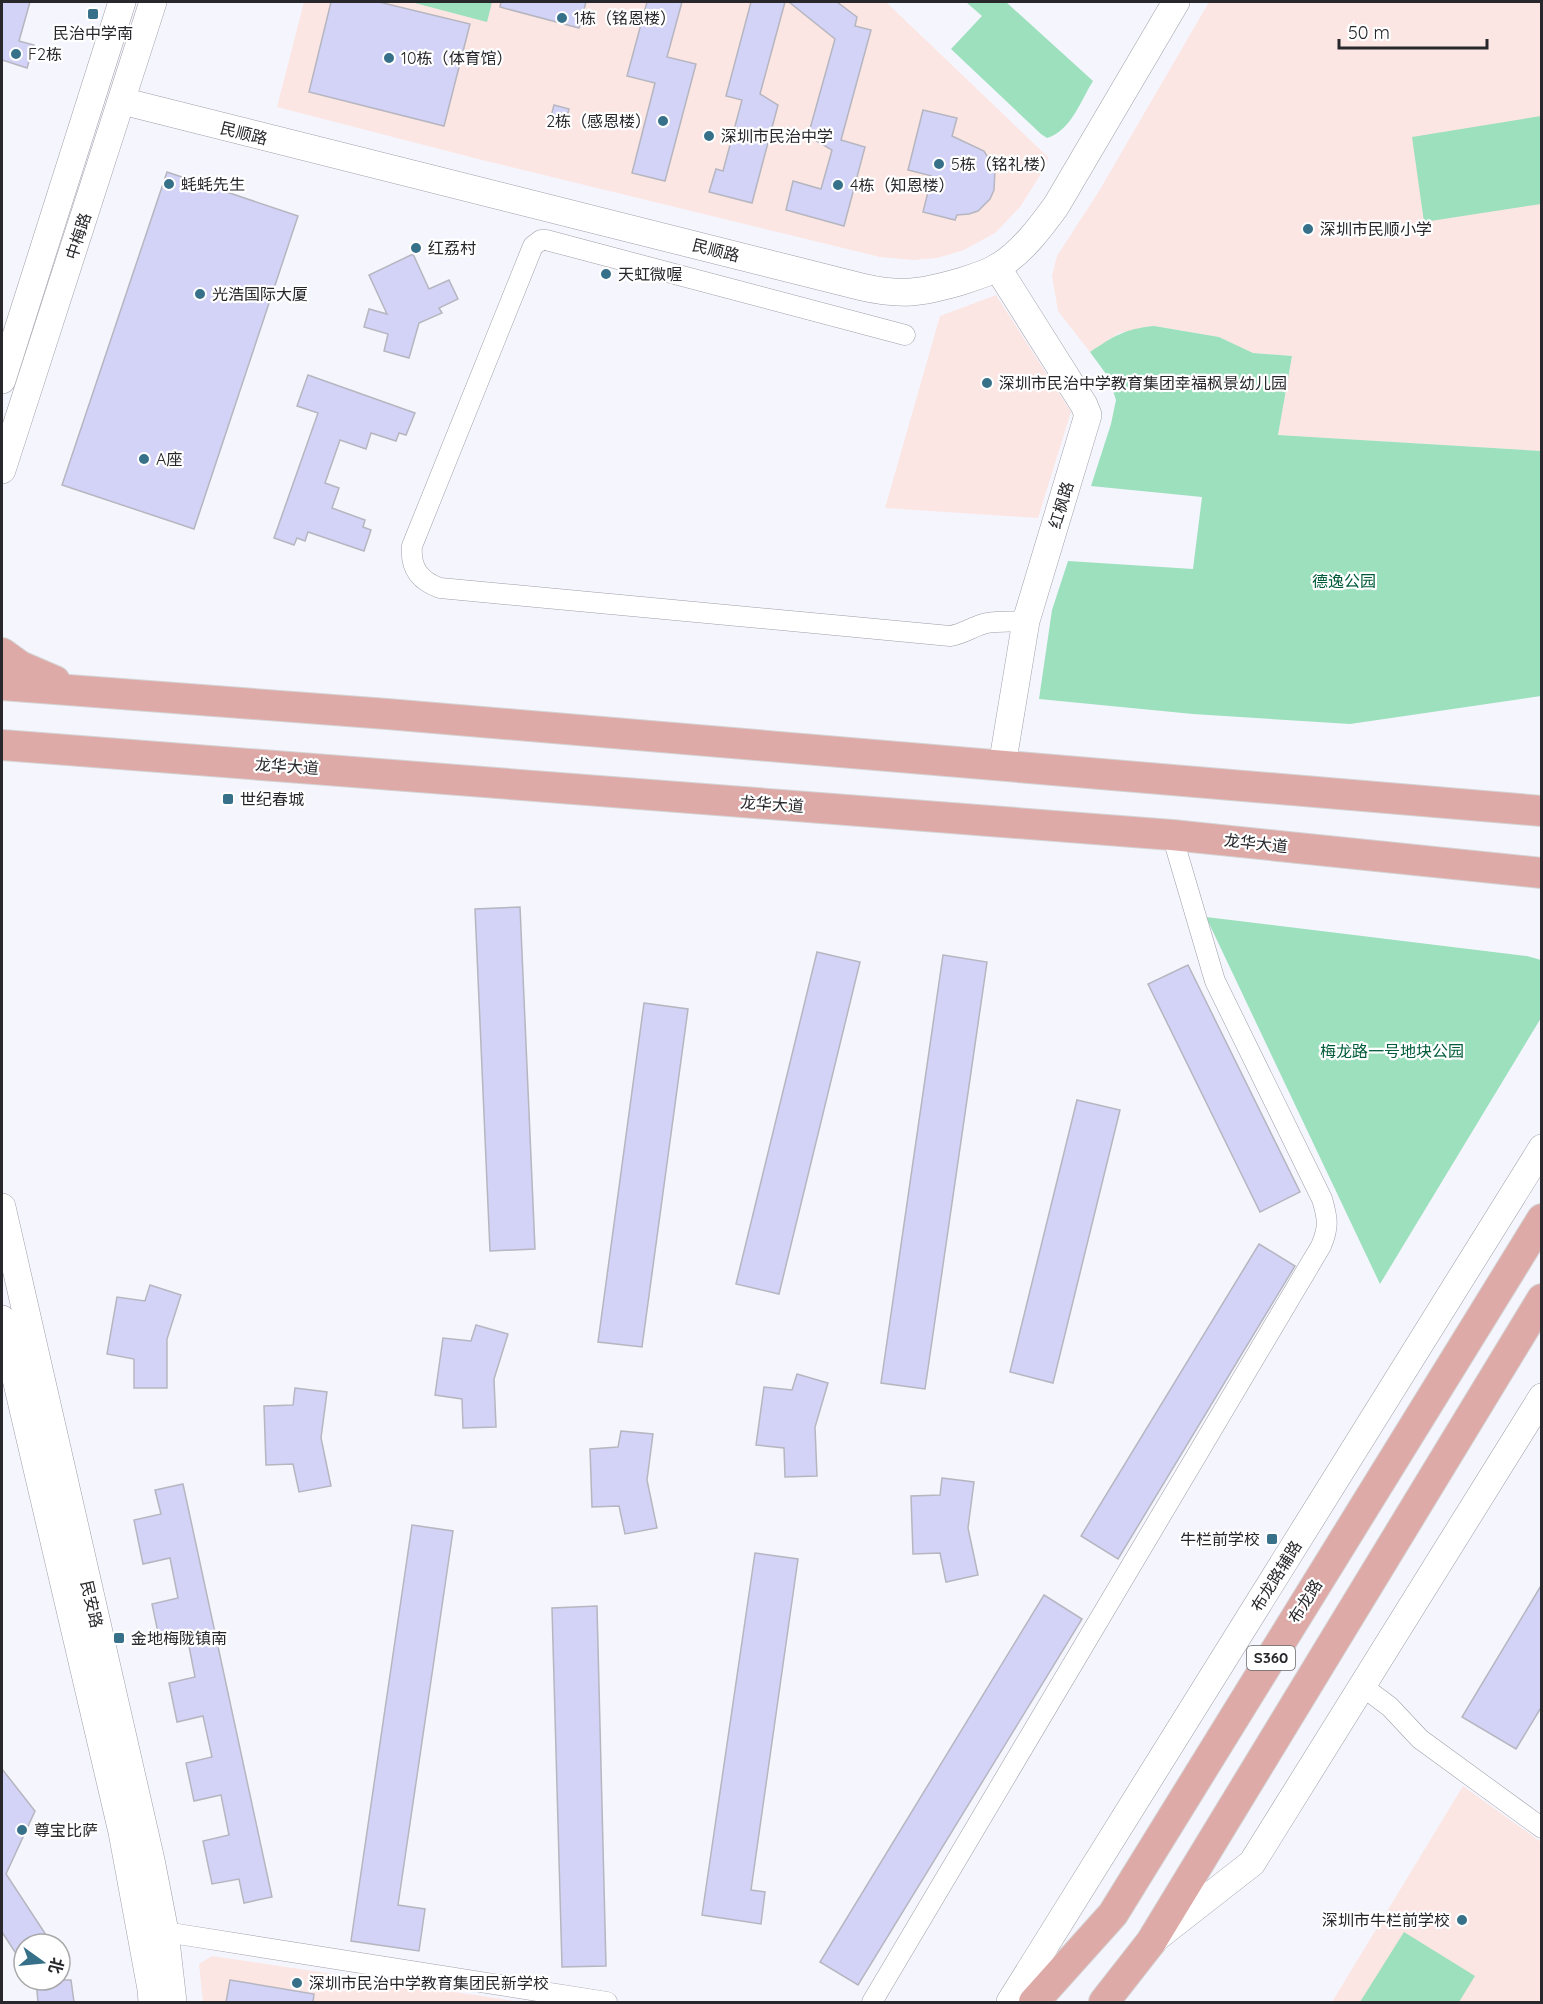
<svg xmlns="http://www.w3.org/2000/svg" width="1543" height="2004" font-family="Quicksand,'Noto Sans SC',sans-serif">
  <rect width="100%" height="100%" fill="#f5f5fd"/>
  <g fill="#fce6e3">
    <path d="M304,2H886L1048,157L1046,166L1020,207L995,233L964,250L937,258L913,260L880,257L482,160L277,107Z"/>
    <path d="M1209,2H1541V451L1278,435L1292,356L1252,353L1219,337L1154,326L1119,333L1090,352L1058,311L1052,276L1057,256L1099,191Z"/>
    <path d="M996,295L1071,412L1038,518L885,508L940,316Z"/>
    <path d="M1463,1786L1541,1842V2002H1332Z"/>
    <path d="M212,1956L522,2002H203L199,1964Z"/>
  </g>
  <g fill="#9ce0bd">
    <path d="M411,2H492L487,22Z"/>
    <path d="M966,2H1006L1093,81C1081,100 1071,131 1047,138L1041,134L951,49L982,16Z"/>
    <path d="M1541,116V204L1424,222L1412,137Z"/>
    <path d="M1154,326L1219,337L1253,353L1292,356L1278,435L1541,451V696L1350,724L1193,714L1039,699L1052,610L1068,561L1193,569L1202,497L1091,486L1111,424L1116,400L1109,378L1090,352C1114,336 1124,329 1154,326Z"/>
    <path d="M1206,917L1527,956L1541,960V1018L1380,1284Z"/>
    <path d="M1404,1932L1475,1976L1459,2002H1360Z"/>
  </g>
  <g fill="#d3d2f7" stroke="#b6b6c0" stroke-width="1.5">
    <path d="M2,2H30L19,41L34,45L27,68L2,60Z"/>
    <path d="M331,2H379L470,24L444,126L309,92Z"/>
    <path d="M501,2H586L579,28L500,7Z"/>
    <path d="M647,2H682L667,57L696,64L665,181L632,173L655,83L627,76Z"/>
    <path d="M751,2H785L760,94L778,105L752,203L709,192L716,169L723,171L742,100L726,96Z"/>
    <path d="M789,2H837L857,17L855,26L871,30L841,140L865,147L844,226L786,210L793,181L821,189L832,150L808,136L835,39Z"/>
    <path d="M554,105L569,109L564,128L549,124Z"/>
    <path d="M923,110L957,118L952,136L984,151L995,169L994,190L990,199L978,211L969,214L957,215L955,220L923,212L932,176L908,170Z"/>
    <path d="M167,172L298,216L194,529L62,485Z"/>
    <path d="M413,254L429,289L449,280L458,299L439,308L442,313L419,323L409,358L384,351L388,334L364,327L369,309L387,314L369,275Z"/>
    <path d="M308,375L415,413L406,435L399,433L396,441L371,433L366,449L340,440L325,483L339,488L332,508L365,520L363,527L371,530L364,551L308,532L305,541L297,538L294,545L274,538L318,413L297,406Z"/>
    <path d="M520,907L535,1249L490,1251L475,909Z"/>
    <path d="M817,952L860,962L779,1294L736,1284Z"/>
    <path d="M943,955L987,962L925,1389L881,1383Z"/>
    <path d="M1188,965L1300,1192L1260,1212L1148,984Z"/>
    <path d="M644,1003L688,1009L642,1347L598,1342Z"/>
    <path d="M1077,1100L1120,1110L1053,1383L1010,1372Z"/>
    <path d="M1259,1244L1295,1266L1118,1559L1081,1536Z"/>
    <path d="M150,1285L181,1295L167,1339V1388H134V1359L107,1354L117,1297L145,1301Z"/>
    <path d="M476,1325L508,1334L494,1379L496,1427L463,1428L462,1399L435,1395L443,1338L471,1341Z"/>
    <path d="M797,1374L828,1383L815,1427L817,1476L785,1477L784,1448L756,1445L764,1387L792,1390Z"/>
    <path d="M295,1388L327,1392L321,1438L331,1486L299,1492L293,1464L266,1465L264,1406L293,1405Z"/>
    <path d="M621,1431L653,1434L647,1480L657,1528L625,1534L619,1506L592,1507L590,1449L618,1447Z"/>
    <path d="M942,1478L974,1482L968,1528L978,1575L946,1582L940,1553L913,1554L911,1496L940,1495Z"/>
    <path d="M183,1484L272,1897L244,1903L239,1879L212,1884L203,1841L229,1835L221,1795L194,1801L186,1763L212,1757L203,1716L177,1722L169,1683L195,1677L187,1636L160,1642L152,1604L178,1598L170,1558L143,1564L134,1520L161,1514L155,1490Z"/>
    <path d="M412,1525L453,1531L398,1905L425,1909L419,1951L351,1941Z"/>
    <path d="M755,1553L798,1559L751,1890L765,1892L761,1924L702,1915Z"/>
    <path d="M1542,1584V1706L1516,1749L1462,1717Z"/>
    <path d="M1044,1595L1082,1619L858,1985L820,1962Z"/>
    <path d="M597,1606L606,1966L562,1967L552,1608Z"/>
    <path d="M2,1769L35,1811L6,1874L52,1944H24V1966L2,1932Z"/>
    <path d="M36,1980H71L74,2002H38Z"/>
    <path d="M230,1980L314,1994L313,2002H226Z"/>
  </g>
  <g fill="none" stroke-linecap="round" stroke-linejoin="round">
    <defs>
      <g id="street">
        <path d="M905,335L546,240H541L533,246L412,546C410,568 420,581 440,588L950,636C964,634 973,626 987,623C999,621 1014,622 1026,621"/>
        <path d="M1362,1686L1390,1707L1420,1739L1542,1828"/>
        <path d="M165,1932L607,2002"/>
        <path d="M872,2002L1321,1246C1329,1227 1328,1219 1322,1199L1215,981L1172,835"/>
      </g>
      <g id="secondary">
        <path d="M122,101L862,287C901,296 921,293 959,282C972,278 986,274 998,267C1022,252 1040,228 1056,206L1176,2"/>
        <path d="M997,267L1084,405L1088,415L1026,621L1002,766"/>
        <path d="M2,380L122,2"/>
        <path d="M2,470L153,2"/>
        <path d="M2,1207L151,1860L165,1932L173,2002"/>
        <path d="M2,1319L122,1832L151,1989L152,2002"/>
        <path d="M1156,1938L1252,1863L1542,1397"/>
        <path d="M1010,2002L1542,1148"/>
      </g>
      <g id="primary">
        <path d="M2,653L20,666L55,681"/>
        <path d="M2,685L387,714L1542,811"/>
        <path d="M2,745L1172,835L1542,873"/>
        <path d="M1034,2002L1113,1914L1542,1219"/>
        <path d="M1104,2002L1151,1942L1542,1299"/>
      </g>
    </defs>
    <use href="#street" stroke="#9e9ea8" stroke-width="21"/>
    <use href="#secondary" stroke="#9e9ea8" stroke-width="28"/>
    <use href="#primary" stroke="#d4d4d5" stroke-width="32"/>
    <use href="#street" stroke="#fff" stroke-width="20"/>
    <use href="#secondary" stroke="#fff" stroke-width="27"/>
    <use href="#primary" stroke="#deaaa7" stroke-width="30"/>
  </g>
  <g fill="#367089" stroke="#fff" stroke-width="2">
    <rect x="87" y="8" width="12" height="12" rx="3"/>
    <circle cx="562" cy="18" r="6"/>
    <circle cx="16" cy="54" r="6"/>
    <circle cx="389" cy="58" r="6"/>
    <circle cx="663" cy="121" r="6"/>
    <circle cx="709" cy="136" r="6"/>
    <circle cx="939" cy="164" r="6"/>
    <circle cx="169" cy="184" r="6"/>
    <circle cx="838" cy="185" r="6"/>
    <circle cx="1308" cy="229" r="6"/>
    <circle cx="416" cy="248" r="6"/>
    <circle cx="606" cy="274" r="6"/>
    <circle cx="200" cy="294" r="6"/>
    <circle cx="987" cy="383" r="6"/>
    <circle cx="144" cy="459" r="6"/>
    <rect x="222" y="793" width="12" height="12" rx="3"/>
    <rect x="1266" y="1533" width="12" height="12" rx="3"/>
    <rect x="113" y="1632" width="12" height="12" rx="3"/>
    <circle cx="22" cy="1830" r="6"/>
    <circle cx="1462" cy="1920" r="6"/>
    <circle cx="297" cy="1983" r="6"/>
  </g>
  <g text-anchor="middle" stroke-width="4.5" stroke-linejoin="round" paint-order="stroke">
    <rect fill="#fff" stroke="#68686b" stroke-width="1.5" x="1247" y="1646" width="48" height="24" rx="4.5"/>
    <g font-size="15" font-weight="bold" fill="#28282c">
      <text x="1271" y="1663">S360</text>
    </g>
    <g font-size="16" fill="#28282c" stroke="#fff" text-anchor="start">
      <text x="574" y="24">1栋（铭恩楼）</text>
      <text x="93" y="39" text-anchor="middle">民治中学南</text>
      <text x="28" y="60">F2栋</text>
      <text x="401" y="64">10栋（体育馆）</text>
      <text x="651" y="127" text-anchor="end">2栋（感恩楼）</text>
      <text x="721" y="142">深圳市民治中学</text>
      <text x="951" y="170">5栋（铭礼楼）</text>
      <text x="181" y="190">蚝蚝先生</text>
      <text x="850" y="191">4栋（知恩楼）</text>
      <text x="1320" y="235">深圳市民顺小学</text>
      <text x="428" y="254">红荔村</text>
      <text x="618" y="280">天虹微喔</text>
      <text x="212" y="300">光浩国际大厦</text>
      <text x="999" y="389">深圳市民治中学教育集团幸福枫景幼儿园</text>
      <text x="156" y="465">A座</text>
      <text x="240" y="805">世纪春城</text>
      <text x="1260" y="1545" text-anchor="end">牛栏前学校</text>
      <text x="131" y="1644">金地梅陇镇南</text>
      <text x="34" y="1836">尊宝比萨</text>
      <text x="1450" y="1926" text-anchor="end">深圳市牛栏前学校</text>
      <text x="309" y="1989">深圳市民治中学教育集团民新学校</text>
    </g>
    <g font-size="16" fill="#28282c" stroke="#fff">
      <text transform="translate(244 133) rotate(14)" y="6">民顺路</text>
      <text transform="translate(78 236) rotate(-72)" y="6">中梅路</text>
      <text transform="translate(716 250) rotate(14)" y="6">民顺路</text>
      <text transform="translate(1061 505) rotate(-73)" y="6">红枫路</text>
      <text transform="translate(287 766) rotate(4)" y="6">龙华大道</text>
      <text transform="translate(772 804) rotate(4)" y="6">龙华大道</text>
      <text transform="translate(1256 843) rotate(6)" y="6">龙华大道</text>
      <text transform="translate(1276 1576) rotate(-58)" y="6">布龙路辅路</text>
      <text transform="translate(1305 1601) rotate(-58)" y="6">布龙路</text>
      <text transform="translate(92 1604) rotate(77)" y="6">民安路</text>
    </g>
    <g font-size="16" fill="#005b3b" stroke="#fff">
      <text x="1344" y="587">德逸公园</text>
      <text x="1392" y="1057">梅龙路一号地块公园</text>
    </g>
  </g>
  <rect width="1543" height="2004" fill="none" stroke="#28282c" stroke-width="6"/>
  <g transform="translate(42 1962) rotate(105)"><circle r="28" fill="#ffffff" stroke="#a9a9ab" stroke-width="1.5"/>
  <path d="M0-4.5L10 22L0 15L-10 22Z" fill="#367089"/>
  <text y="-9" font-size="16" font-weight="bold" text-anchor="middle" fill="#28282c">北</text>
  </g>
  <path d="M1339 39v9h148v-9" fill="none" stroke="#28282c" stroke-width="3"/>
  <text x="1348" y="39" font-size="18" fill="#28282c" stroke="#ffffff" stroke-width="4.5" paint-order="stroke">50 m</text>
</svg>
